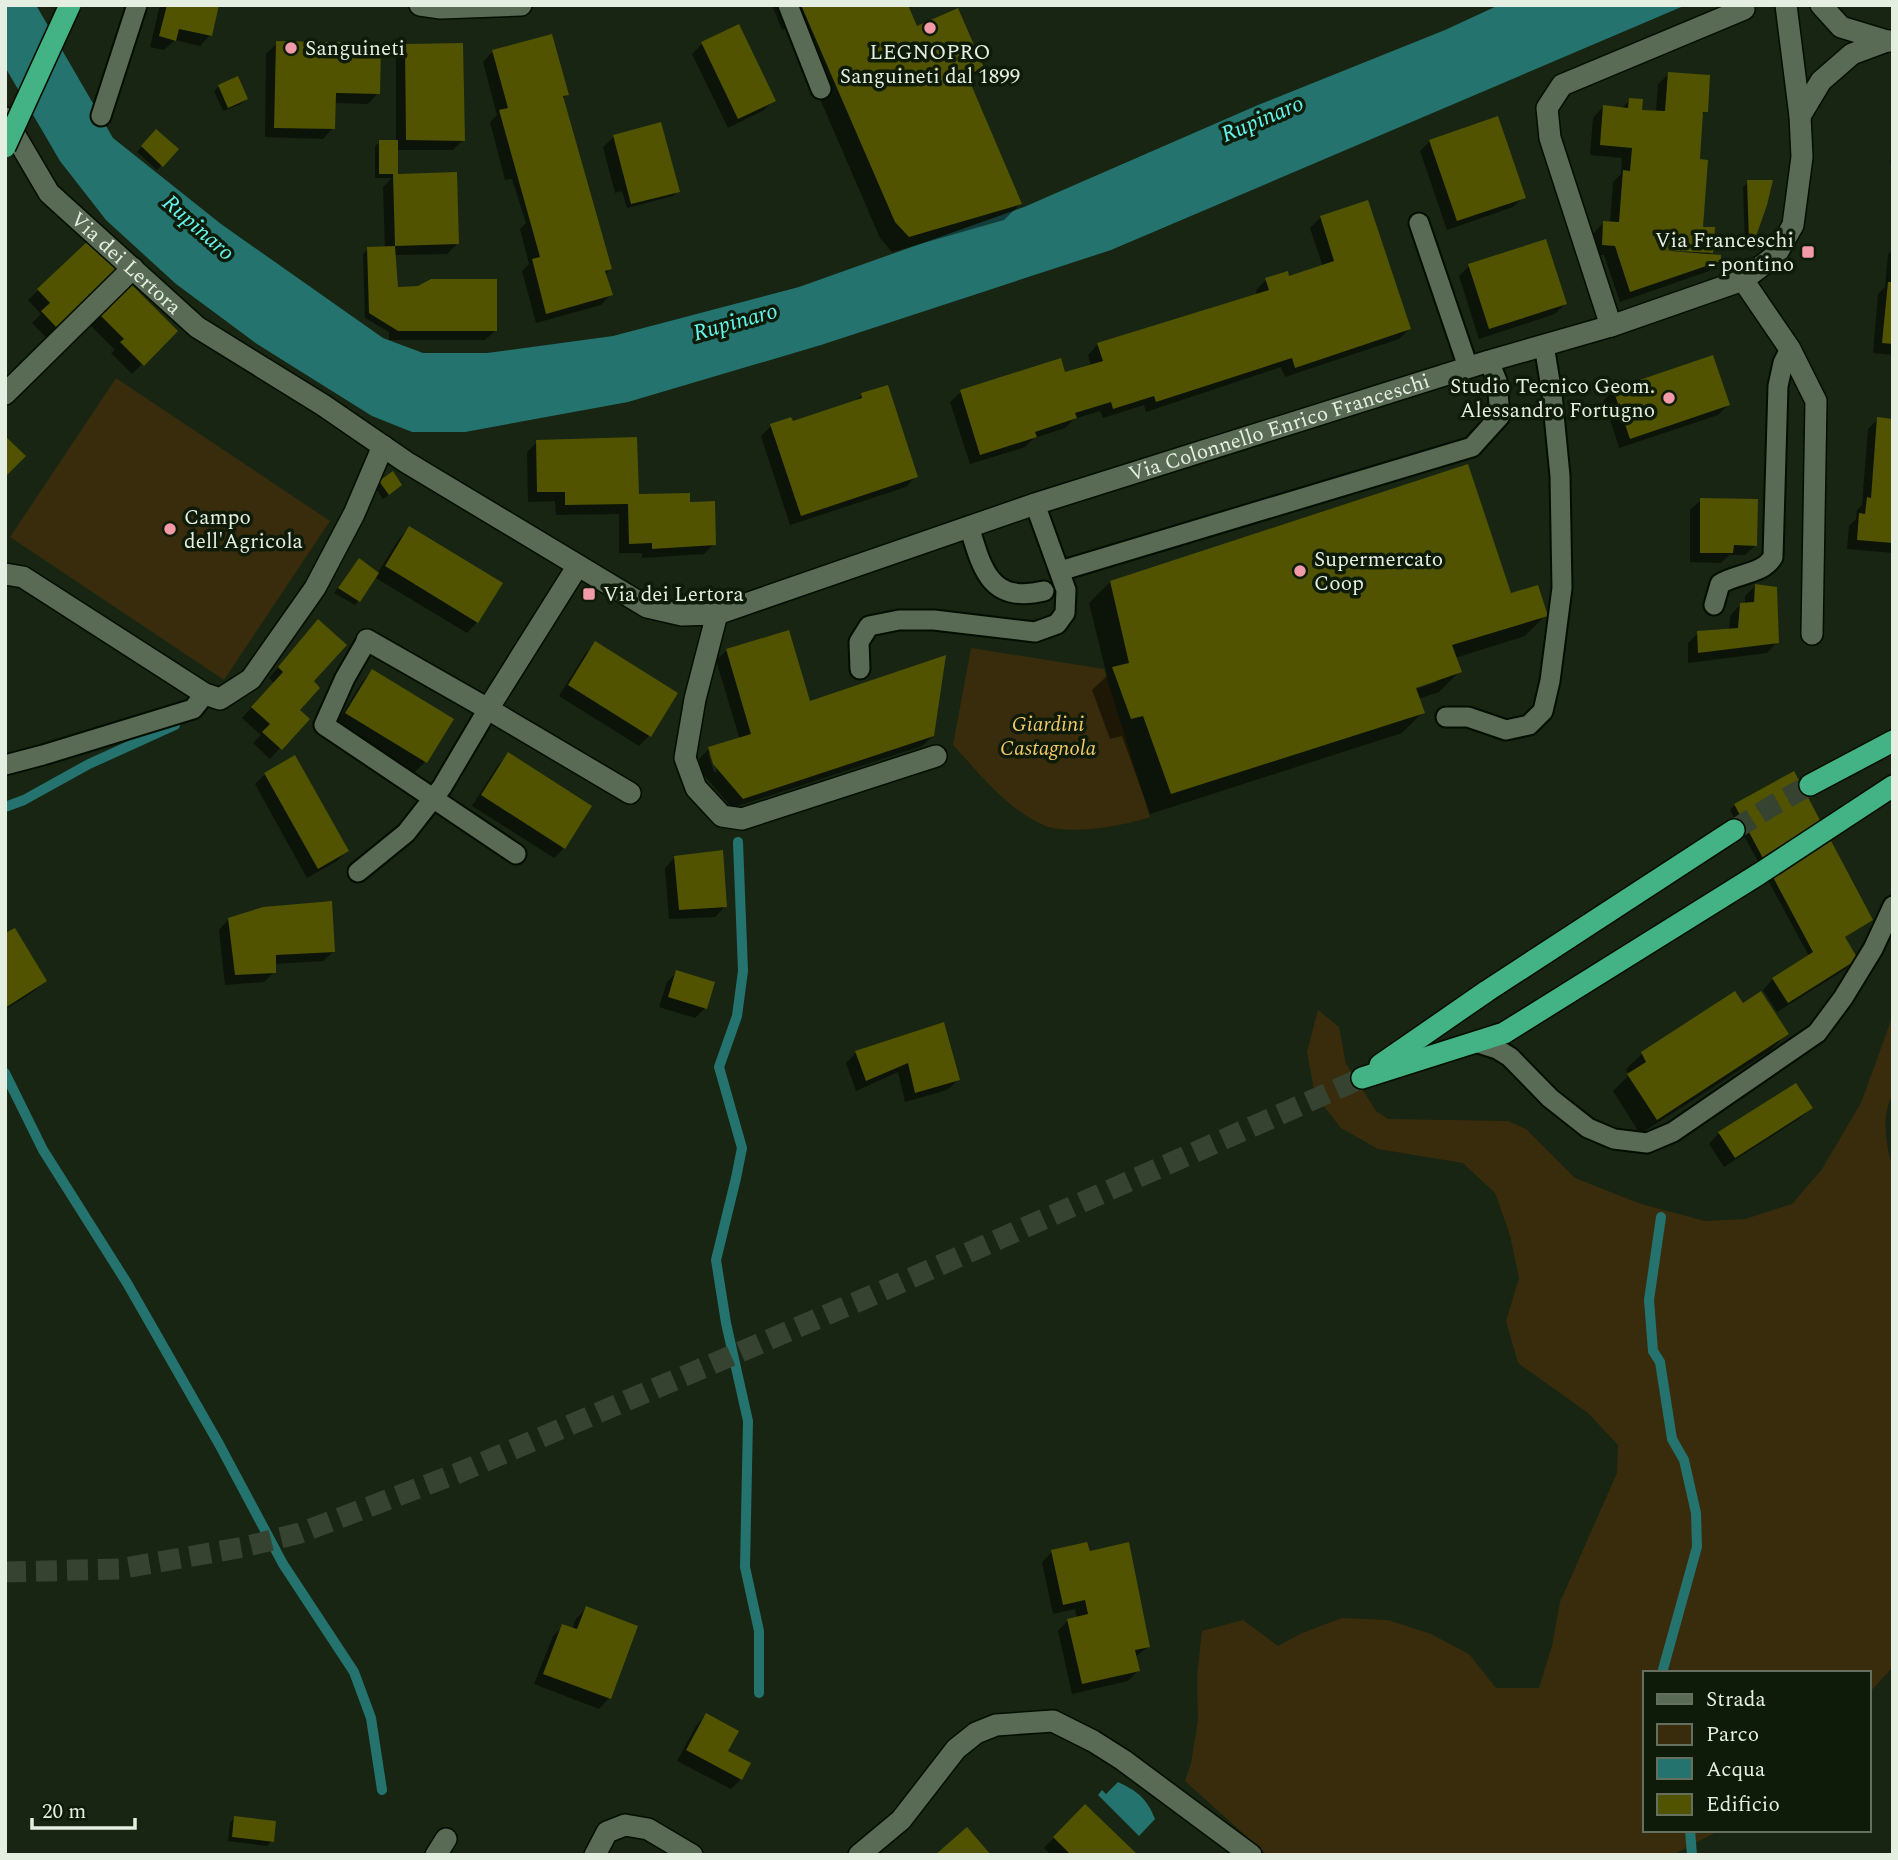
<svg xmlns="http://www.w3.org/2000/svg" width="1898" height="1860" font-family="Spectral,serif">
  <rect width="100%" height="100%" fill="#172512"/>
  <g fill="#392c0c">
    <path d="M116,378L330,521L224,680L10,537Z"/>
    <path d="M971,648L1104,669L1150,817C1123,826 1069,836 1043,825C1007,809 979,773 953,745Z"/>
    <path d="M1318,1010L1339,1027L1346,1064L1376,1111L1388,1119L1508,1121L1526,1129L1575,1178L1641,1204L1705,1221L1745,1219L1792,1204L1822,1169L1861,1103L1893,1015V1093C1882,1115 1885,1136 1890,1159L1893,1162V1667L1868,1694V1673H1644V1830H1720L1673,1855H1267L1185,1781L1191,1763L1198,1720L1197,1676L1202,1631L1243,1620L1278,1646L1302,1633L1342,1618L1388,1620L1431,1634L1469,1654L1496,1688H1539L1552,1646L1560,1602L1617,1473L1618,1445L1588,1413L1518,1363L1506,1321L1519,1278L1510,1235L1495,1193L1463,1163L1378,1149L1341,1128L1315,1095L1307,1052Z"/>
  </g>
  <g fill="#24736e">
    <path d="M5,5H36L113,138L221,224L383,338L423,353H487L613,336L799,287L1024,207L1258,105L1445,30L1499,5H1686L1111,250L821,345L628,402L465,432H412L372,416L257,344L176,284L106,220L60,161L5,67Z"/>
    <path d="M1118,1782C1137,1791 1147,1798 1155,1819L1139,1836L1098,1795L1102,1790L1106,1794Z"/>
  </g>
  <g fill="#0007" fill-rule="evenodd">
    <path d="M160,5H217L210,35L200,46L175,40L164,50L150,47Z"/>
    <path d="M772,5H906L916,29L982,67L968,82L1020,204L1004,220L892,252L880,238L789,27L782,30Z"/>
    <path d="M277,43L378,93L368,104L334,103L333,128L323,139L265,137L266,54Z"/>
    <path d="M702,44L774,100L764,110L728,128L692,54Z"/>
    <path d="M406,46L463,140L453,150H397V173L458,243L447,254L394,255L395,292L496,330L485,340H389V332L365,318L363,254L368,249L385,248L383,187L392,178H375V146L380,142H396V56Z"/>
    <path d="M493,51L567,94L562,99L610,269L605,275L611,294L601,305L536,323L522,271L529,264L520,229L526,223L512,179L505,180L490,122L497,115L483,62Z"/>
    <path d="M1669,74L1706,111L1701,116L1698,161L1701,228L1712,252L1708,256L1719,260L1709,271L1620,302L1604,255H1592L1594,233L1604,222L1610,223L1613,182L1621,174L1622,158L1590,155L1593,118L1603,107L1621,109L1630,100L1640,111L1656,112L1658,84Z"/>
    <path d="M219,86L246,99L241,104L223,111L214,91Z"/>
    <path d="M151,136L176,149L157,170L137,152Z"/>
    <path d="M614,137L678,191L673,196L627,208L622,191L615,193L603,147Z"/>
    <path d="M1893,140V164H1890Z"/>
    <path d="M1430,141L1524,197L1513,207L1447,230L1420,151Z"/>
    <path d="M1748,182L1752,241L1748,246L1745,245L1743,187Z"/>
    <path d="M1367,203L1409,329L1399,339L1285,377L1281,367L1146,412L1144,405L1103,418L1100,411L1074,419L1065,428L1034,438L1025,447L970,464L950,402L961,392L1064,375L1091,366L1088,355L1098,344L1257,295L1256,290L1266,280L1288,279L1323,267L1310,228L1320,218Z"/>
    <path d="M90,241L116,269L46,337L32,323L41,314L28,300Z"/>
    <path d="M1893,249V355L1873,353L1878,294L1885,287L1888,254Z"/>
    <path d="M1469,266L1565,304L1555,314L1479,339L1459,276Z"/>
    <path d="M129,285L175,331L132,374L111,353L115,350L89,324Z"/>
    <path d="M1614,390L1728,405L1718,415L1619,448L1604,400Z"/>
    <path d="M862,395L916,476L906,487L790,525L761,436L771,426L792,424L853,403Z"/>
    <path d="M1878,419L1893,420V553L1847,549L1849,526L1856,519L1857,510L1862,505L1868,429Z"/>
    <path d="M537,442L637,496L688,504L714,544L704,554L642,558V553H619V514L556,515L555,501L528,502L527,452Z"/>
    <path d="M392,474L395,490L383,499L375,487Z"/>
    <path d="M1701,500L1756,545L1745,555H1729L1721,563L1690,562V510Z"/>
    <path d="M409,528L477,622L467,633L374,577L355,605L334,593L354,565L377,574L399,539Z"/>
    <path d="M1110,582L1510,596L1546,615L1525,636L1455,658L1460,671L1439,692L1418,699L1423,712L1402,733L1150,814L1122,736L1110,739L1092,690L1107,676L1089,603ZM1437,678V682L1408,692L1407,689Z"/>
    <path d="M1756,585L1777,642L1767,653L1688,663V643L1698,633L1729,630L1730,616L1740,605H1745V596Z"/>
    <path d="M318,621L311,681L280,748L270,759L253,743L261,735L242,718L274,683L269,678Z"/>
    <path d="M595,643L649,736L639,746L559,696L585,654Z"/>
    <path d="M727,650L809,703L933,736L922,746L732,808L703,774L699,759L709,749L740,740L716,660ZM708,753H712L717,772H714Z"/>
    <path d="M372,671L425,762L415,772L336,724L362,682Z"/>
    <path d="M508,754L564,848L554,858L472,806L498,765Z"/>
    <path d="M265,774L347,851L337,861L307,878L255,784Z"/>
    <path d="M1735,805L1871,920L1843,938L1856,958L1846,969L1777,1012L1763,990L1773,979L1810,958L1730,810Z"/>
    <path d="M675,857L725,906L715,917L669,919L665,868Z"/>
    <path d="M229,919L334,951L323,961L274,964V972L264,982L225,985L219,930Z"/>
    <path d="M5,935L45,981L34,991L5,1010Z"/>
    <path d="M677,972L705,1008L695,1018L659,1007L667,982Z"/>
    <path d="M1734,994L1743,1006L1787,1034L1771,1050L1640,1134L1613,1091L1629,1075L1626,1069L1642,1054Z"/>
    <path d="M943,1024L958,1080L947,1090L905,1102L898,1072L856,1091L846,1063L856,1053Z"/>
    <path d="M1811,1108L1800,1118L1724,1167L1709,1144L1719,1133Z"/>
    <path d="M1052,1552L1148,1647L1135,1657L1138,1671L1128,1681L1072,1694L1058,1631L1068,1620L1077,1618L1075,1609L1053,1614L1042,1562Z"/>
    <path d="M586,1608L636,1627L609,1698L599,1709L534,1684L553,1636L563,1626L572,1629L576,1619Z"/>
    <path d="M706,1715L741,1779L731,1789L677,1761L696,1726Z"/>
    <path d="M1085,1806L1135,1855H1051L1044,1848Z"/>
    <path d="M235,1818L272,1841L267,1846L228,1841L230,1823Z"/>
  </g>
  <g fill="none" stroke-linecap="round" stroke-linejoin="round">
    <g stroke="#24736e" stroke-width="10">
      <path d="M5,807L24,800L89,764L175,725"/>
      <path d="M738,842L743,971L737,1016L719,1067L742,1148L736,1178L716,1260L726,1323L748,1421L745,1567L759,1631V1693"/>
      <path d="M5,1073L43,1150L127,1283L219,1444L283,1564L354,1672L371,1718L382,1790"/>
      <path d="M1661,1217L1649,1300L1653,1351L1660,1362L1672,1439L1684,1460L1696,1513L1697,1547L1662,1673"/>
      <path d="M1690,1830L1692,1855"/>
    </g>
  </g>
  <g fill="#515300">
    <path d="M167,5H219L212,36L179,29L176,41L159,36Z"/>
    <path d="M801,5H908L917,26L958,8L984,68L967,75L1022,204L909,237L895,222Z"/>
    <path d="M739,24L776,101L738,119L701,42Z"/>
    <path d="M552,34L569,95L563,96L612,269L605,271L613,295L546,314L532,259L540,257L499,110L508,108L492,50Z"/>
    <path d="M276,41L381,43L380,94L336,93L335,129L274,128Z"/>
    <path d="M463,43L465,141L406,140L405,44Z"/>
    <path d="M1668,72L1710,75L1708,112H1703L1700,159L1708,160L1703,227H1715L1713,253L1658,250L1721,255V261L1630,292L1615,246L1602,245L1603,221L1619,222L1623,170L1630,171L1632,148L1600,145L1603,105L1628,108L1629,98L1643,99L1642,110L1665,111Z"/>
    <path d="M238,76L248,99L228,108L218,85Z"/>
    <path d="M1498,116L1526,198L1457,221L1429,140Z"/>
    <path d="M661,122L680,192L631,204L613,135Z"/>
    <path d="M156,129L179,149L163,167L141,146Z"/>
    <path d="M379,140H398V174L457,172L459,244L395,246L393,174H379Z"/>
    <path d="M1747,180H1773L1767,205L1754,242L1749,241Z"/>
    <path d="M1368,200L1411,329L1295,368L1292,358L1156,402L1154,396L1113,409L1111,402L1075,413L1077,418L1035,432L1037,437L980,455L960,390L1061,358L1065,372L1103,361L1097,343L1269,290L1265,278L1288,271L1289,276L1334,261L1320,216Z"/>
    <path d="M90,239L118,269L57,328L41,311L50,303L37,289Z"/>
    <path d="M1546,239L1567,304L1489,329L1468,264Z"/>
    <path d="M395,246L398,287L418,286L431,279H497V331H398L369,313L367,247Z"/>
    <path d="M129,282L178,331L144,366L120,342L124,339L98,313Z"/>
    <path d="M1888,282H1893V344L1882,343Z"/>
    <path d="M1713,355L1730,405L1630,439L1613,389Z"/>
    <path d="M888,385L918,477L801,516L770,424L791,417L793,421L862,398L861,393Z"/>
    <path d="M1877,417L1893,419V543L1857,540L1859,513L1865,514L1867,497L1871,498Z"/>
    <path d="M5,436L26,456L5,477Z"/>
    <path d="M637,437L639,494L690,493V502L715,501L716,545L652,549V543L629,544L628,504L565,505V492H537L536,440Z"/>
    <path d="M1468,464L1511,593L1538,585L1548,616L1452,645L1462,672L1416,688L1425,713L1171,794L1143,716L1131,719L1112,667L1129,663L1110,581Z"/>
    <path d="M393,471L402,485L389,495L379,481Z"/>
    <path d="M1700,498L1758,499L1757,546L1734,545L1733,553H1700Z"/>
    <path d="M409,526L503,583L478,623L385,566Z"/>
    <path d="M359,558L379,573L360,602L338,588Z"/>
    <path d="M1755,584L1777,587L1779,643L1698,653L1697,631L1738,628L1740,603L1754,602Z"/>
    <path d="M318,619L347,645L314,681L320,688L300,710L310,719L282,750L262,732L270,724L251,707L283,672L278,667Z"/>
    <path d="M789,630L810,701L946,655L934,736L743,799L713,764L708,747L751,734L726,649Z"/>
    <path d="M595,641L678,693L651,737L568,685Z"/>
    <path d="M372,669L454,719L427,763L345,713Z"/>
    <path d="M508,752L592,806L565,849L481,795Z"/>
    <path d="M295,755L349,851L318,869L264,773Z"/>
    <path d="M1794,771L1873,920L1845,937L1858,959L1788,1003L1772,978L1813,952L1734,804Z"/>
    <path d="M723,850L727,907L679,910L674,856Z"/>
    <path d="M332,901L335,952L276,955V973L235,975L228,918L263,907Z"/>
    <path d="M15,928L47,981L5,1008V933Z"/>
    <path d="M676,970L715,982L707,1009L668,997Z"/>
    <path d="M1735,991L1743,1003L1761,991L1789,1034L1657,1120L1627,1074L1646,1062L1641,1052Z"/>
    <path d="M944,1022L960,1080L915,1093L908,1063L866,1081L855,1051Z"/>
    <path d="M1796,1083L1813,1108L1735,1158L1718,1132Z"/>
    <path d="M1087,1542L1090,1551L1129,1542L1150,1647L1135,1650L1140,1671L1082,1684L1067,1619L1088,1614L1085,1600L1063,1605L1051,1550Z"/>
    <path d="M586,1606L638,1626L611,1699L543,1674L562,1624L577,1629Z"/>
    <path d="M706,1713L739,1731L728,1751L751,1763L742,1780L686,1750Z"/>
    <path d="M1085,1804L1138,1855H1071L1053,1837Z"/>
    <path d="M234,1816L276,1821L274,1842L232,1837Z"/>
    <path d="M967,1827L991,1855H935Z"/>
  </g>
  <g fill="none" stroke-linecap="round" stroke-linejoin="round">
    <g stroke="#364331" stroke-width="21" stroke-dasharray="21 10" stroke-linecap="butt">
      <path d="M1734,830L1770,807L1810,785"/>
      <path d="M5,1572L119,1569L244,1547L300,1533L458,1473L866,1298L1362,1078"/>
    </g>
    <defs>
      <g id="lane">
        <path d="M788,5L821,89"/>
        <path d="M101,116L137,5"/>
        <path d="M1419,223L1468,367"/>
        <path d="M969,526C982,569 990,604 1044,591"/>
        <path d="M1060,571L1472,447L1500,416L1497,381L1489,361"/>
        <path d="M1714,605L1720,584C1737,573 1762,575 1773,557L1778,386L1783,363L1790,349"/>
        <path d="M367,640L345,678L324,725L516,854"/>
        <path d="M860,669L859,642L869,626L899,620H934L1035,632L1057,624L1065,613L1066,590L1035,504"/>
        <path d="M1446,717H1468L1506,730L1529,725L1543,711L1550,681L1562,588L1560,476L1552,394L1544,345"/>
        <path d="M5,765L43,755L193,709L205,694"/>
        <path d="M358,872L406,833L442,787L488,709"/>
        <path d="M1475,1042L1497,1049L1510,1057L1550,1098L1588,1128L1614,1139L1647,1143L1673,1132L1817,1033L1843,998L1873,949L1893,906"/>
      </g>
      <g id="street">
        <path d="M1786,5L1800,116"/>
        <path d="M1821,5L1841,27L1887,41"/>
        <path d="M1743,280L1790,349L1816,401L1812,634"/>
        <path d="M1611,326L1550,138L1547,108L1562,85L1744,9"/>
        <path d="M5,394L133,268"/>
        <path d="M5,574L23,577L205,694L220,699L251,679L315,588L354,514L383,446"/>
        <path d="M717,614L695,699L685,758L696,788L722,816L742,819L936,756"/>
        <path d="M367,640L488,709L577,567"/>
        <path d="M488,709L630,793"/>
        <path d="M436,1855L446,1839"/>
        <path d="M595,1855L607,1832L625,1825L648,1829L692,1855"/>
        <path d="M859,1855L901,1820L956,1749L976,1733L996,1725L1053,1721L1093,1741L1123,1760L1251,1855"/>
      </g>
      <g id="secondary">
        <path d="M420,5L441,8L521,5"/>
        <path id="s1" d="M5,118L49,193L197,327L323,405L406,462L647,607L682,615L717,614L1035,504L1489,361L1611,326L1743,280L1776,255L1793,225L1802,157L1800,116L1821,81L1852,54L1887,41H1893"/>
      </g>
      <g id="highway">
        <path d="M1810,785L1893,741"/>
        <path d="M1380,1065L1487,991L1734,830"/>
        <path d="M1362,1078L1504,1033L1759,874L1893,786"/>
      </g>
    </defs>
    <use href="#lane" stroke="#030e01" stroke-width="23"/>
    <use href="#street" stroke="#030e01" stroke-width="24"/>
    <use href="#secondary" stroke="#030e01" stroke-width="24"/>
    <use href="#highway" stroke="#030e01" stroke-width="24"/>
    <use href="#lane" stroke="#5a6b55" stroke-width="19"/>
    <use href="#street" stroke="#5a6b55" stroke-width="21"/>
    <use href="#secondary" stroke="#5a6b55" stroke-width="21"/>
    <use href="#highway" stroke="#43b386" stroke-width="21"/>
    <defs>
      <path id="highway-bridge" d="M5,147L70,5"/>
    </defs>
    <use href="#highway-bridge" stroke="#030e01" stroke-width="24" stroke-linecap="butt"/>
    <use href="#highway-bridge" stroke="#43b386" stroke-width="21"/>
  </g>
  <g fill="#f39aa9" stroke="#0e1b09" stroke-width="2.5">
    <circle cx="930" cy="28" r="7"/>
    <circle cx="291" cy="48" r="7"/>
    <rect x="1801" y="245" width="14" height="14" rx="3.5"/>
    <circle cx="1669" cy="398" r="7"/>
    <circle cx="170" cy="529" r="7"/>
    <circle cx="1300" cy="571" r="7"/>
    <rect x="582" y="587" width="14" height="14" rx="3.5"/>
  </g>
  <g text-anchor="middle" stroke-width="7" stroke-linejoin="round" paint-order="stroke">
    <g font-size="21" fill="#e4eee1" stroke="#0e1b09" text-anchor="start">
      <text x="305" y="55">Sanguineti</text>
      <text x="930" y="59" text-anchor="middle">LEGNOPRO<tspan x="930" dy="24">Sanguineti dal 1899</tspan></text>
      <text x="1794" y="247" text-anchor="end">Via Franceschi<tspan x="1794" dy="24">- pontino</tspan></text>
      <text x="1655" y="393" text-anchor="end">Studio Tecnico Geom.<tspan x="1655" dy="24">Alessandro Fortugno</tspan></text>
      <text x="184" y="524">Campo<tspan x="184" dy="24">dell'Agricola</tspan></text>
      <text x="1314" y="566">Supermercato<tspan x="1314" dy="24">Coop</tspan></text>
      <text x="603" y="601">Via dei Lertora</text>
    </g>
    <g font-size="21" fill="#e4eee1" stroke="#0e1b09">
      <text dy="7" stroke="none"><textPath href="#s1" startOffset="191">Via dei Lertora</textPath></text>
      <text dy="7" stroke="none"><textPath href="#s1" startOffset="1480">Via Colonnello Enrico Franceschi</textPath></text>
    </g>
    <g font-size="21" font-style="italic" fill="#f2c867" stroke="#0e1b09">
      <text x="1048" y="731">Giardini<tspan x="1048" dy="24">Castagnola</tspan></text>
    </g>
    <g font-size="23" font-style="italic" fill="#64f4eb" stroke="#0e1b09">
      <text transform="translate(1262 118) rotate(-23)" y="8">Rupinaro</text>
      <text transform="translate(199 227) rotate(41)" y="8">Rupinaro</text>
      <text transform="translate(735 321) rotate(-16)" y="8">Rupinaro</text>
    </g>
  </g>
  <rect width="1898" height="1860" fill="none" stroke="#e4eee1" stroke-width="14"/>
  <rect x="1643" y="1671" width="228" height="161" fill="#0e1b09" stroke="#646f5f" stroke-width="2"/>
  <rect x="1657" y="1694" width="35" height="10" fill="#5a6b55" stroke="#646f5f" stroke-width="2"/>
  <text x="1706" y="1706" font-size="21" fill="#e4eee1">Strada</text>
  <rect x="1657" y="1724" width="35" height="21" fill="#392c0c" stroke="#646f5f" stroke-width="2"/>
  <text x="1706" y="1741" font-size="21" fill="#e4eee1">Parco</text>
  <rect x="1657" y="1758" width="35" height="21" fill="#24736e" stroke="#646f5f" stroke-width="2"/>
  <text x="1706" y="1776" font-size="21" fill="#e4eee1">Acqua</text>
  <rect x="1657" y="1794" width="35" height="21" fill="#515300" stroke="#646f5f" stroke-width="2"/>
  <text x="1706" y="1811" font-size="21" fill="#e4eee1">Edificio</text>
  <path d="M32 1818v10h103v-10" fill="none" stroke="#e4eee1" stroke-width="3.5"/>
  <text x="42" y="1818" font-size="21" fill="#e4eee1" stroke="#0e1b09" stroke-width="5" paint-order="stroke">20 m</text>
</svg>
